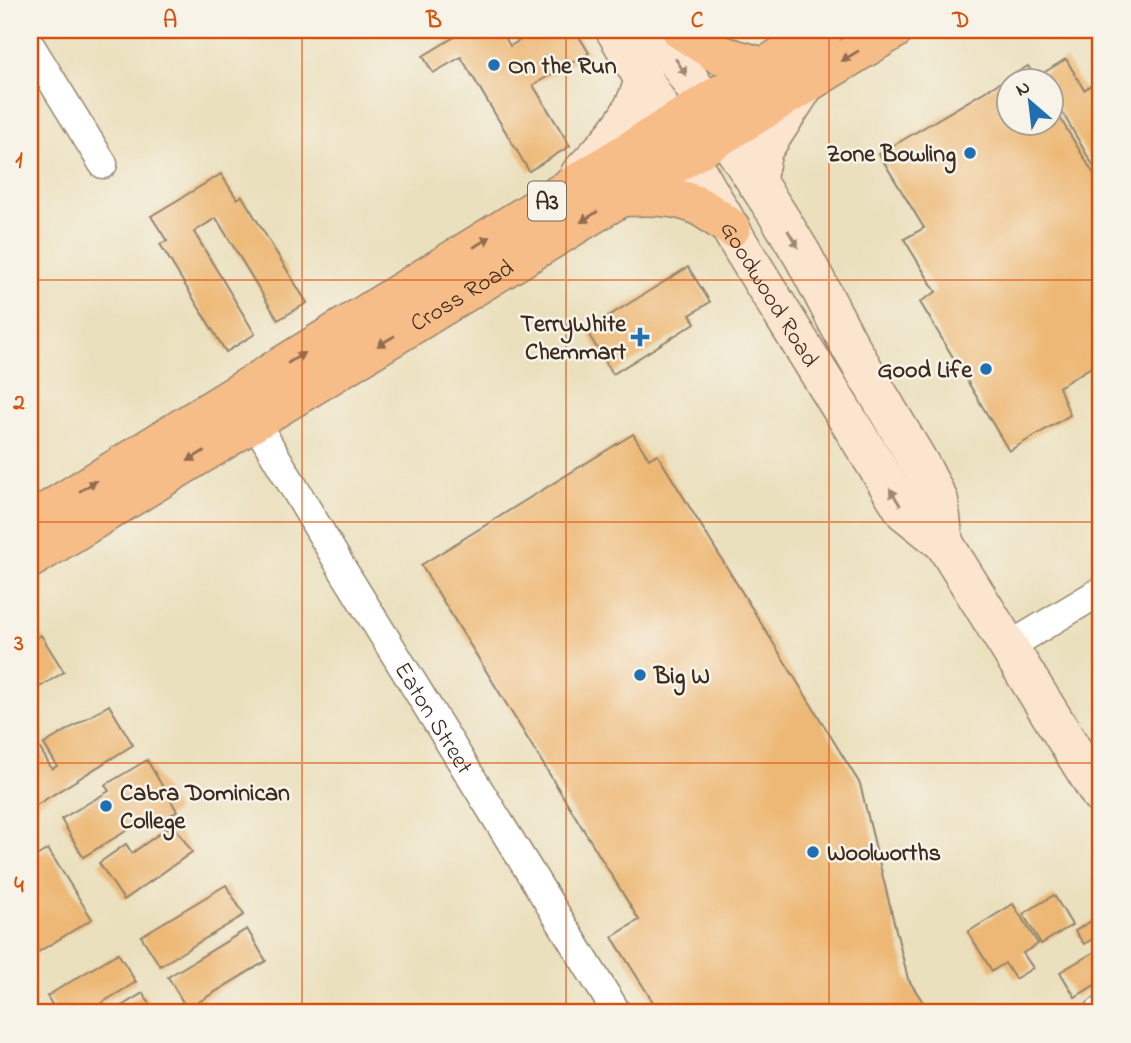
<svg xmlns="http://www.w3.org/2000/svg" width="1131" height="1043" font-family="'Indie Flower',sans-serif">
  <rect width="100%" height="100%" fill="#f7f3e8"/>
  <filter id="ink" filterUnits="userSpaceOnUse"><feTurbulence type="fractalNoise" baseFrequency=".0143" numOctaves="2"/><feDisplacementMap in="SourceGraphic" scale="14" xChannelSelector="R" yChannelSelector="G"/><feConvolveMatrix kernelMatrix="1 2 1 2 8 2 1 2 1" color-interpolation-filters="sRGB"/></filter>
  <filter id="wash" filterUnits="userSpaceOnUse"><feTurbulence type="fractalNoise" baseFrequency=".00686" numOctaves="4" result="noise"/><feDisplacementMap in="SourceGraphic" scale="28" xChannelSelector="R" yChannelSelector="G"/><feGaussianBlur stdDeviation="1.57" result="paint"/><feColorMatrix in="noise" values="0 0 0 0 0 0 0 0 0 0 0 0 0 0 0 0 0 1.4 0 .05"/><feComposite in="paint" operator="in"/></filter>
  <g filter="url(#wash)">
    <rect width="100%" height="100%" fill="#ebe0be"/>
    <g id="blocks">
      <g fill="#edb875">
        <path d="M452,30H501L510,46L538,30H575L589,53L533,85L570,146L529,171L461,57L433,73L423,56L456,36Z"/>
        <path d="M1066,59L1084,90L1101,79V179L1051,93V80H1043L1040,75Z"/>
        <path d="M1028,66L1037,80H1009V122H1051V103L1101,186V361L1059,387L1070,415L1009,451L920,302L936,292L904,239L924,228L879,154Z"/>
        <path d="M221,174L237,199L242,196L307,303L278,320L216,218L194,232L255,334L226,352L160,244L167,241L151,216Z"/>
        <path d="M688,267L710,302L690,315L695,323L613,374L586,330Z"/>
        <path d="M633,434L649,459L657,454L860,784L908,979L930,1013H660L612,937L639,920L421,565Z"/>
        <path d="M41,635L64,672L30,693V642Z"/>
        <path d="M109,705L133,745L30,809V732L52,769L57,766L44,744Z"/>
        <path d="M147,760L177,811L151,827L146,819L83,857L61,819L109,791L105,785Z"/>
        <path d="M173,824L192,852L124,900L99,863L126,844L132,853Z"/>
        <path d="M48,849L92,919L30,957V860Z"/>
        <path d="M226,885L244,915L160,966L141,936Z"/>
        <path d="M1054,895L1072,925L1041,944L1023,914Z"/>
        <path d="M1013,904L1038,944L1023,953L1033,968L1015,979L1005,963L992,971L968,932Z"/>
        <path d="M1101,915V981L1075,997L1060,972L1101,948L1094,938L1084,944L1075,931Z"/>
        <path d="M247,929L266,961L187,1009L168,977Z"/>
        <path d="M118,953L136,982L85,1013H57L47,996Z"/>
        <path d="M143,993L155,1013H110Z"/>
      </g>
    </g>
  </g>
  <g filter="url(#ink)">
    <use href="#blocks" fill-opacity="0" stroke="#93856e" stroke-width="2"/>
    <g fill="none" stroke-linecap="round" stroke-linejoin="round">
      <defs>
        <g id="street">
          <path d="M30,45L103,164"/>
          <path id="s1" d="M254,420L343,570L617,1013"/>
          <path d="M1008,647L1101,591"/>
          <path d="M1098,1013L1101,1011"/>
        </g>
        <g id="secondary">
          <path id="s2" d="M615,30L741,247L905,512L944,543L1101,796"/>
          <path d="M657,30L778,215L803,256L851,348L922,468L939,501L944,543"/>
          <path d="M580,174C607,145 634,119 644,79"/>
          <path d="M756,182L763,150L807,82"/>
        </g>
        <g id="highway">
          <path d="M681,30L718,54L764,67"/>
          <path d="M622,197C645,196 672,195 694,204C707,209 719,220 731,228"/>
          <path d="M30,522L824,30"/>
          <path id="s3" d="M30,559L894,30"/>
        </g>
      </defs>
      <use href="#street" stroke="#93856e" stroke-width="31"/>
      <use href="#secondary" stroke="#93856e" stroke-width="41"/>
      <use href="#highway" stroke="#93856e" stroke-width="41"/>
      <use href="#street" stroke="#fff" stroke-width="28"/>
      <use href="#secondary" stroke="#fce5cf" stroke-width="38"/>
      <use href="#highway" stroke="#f7bd88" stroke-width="38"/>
    </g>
    <defs><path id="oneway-solid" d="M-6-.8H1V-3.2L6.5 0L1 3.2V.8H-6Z" transform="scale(1.75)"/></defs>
    <g fill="#906c4e">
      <use href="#oneway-solid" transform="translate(850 56) rotate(149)"/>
      <use href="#oneway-solid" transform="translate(589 217) rotate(148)"/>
      <use href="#oneway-solid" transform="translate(482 242) rotate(-32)"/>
      <use href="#oneway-solid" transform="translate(386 341) rotate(149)"/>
      <use href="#oneway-solid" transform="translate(296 358) rotate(-32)"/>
      <use href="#oneway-solid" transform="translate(196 456) rotate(148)"/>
      <use href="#oneway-solid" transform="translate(88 486) rotate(-32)"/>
    </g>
    <g fill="#9c8876">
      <use href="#oneway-solid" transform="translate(681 67) rotate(57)"/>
      <use href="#oneway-solid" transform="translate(793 239) rotate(59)"/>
      <use href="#oneway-solid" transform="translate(895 497) rotate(-122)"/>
    </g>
  </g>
  <path fill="none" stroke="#d7540e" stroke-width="2" stroke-opacity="0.55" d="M302,30V1013M566,30V1013M829,30V1013M30,280H1101M30,522H1101M30,763H1101"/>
  <g fill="#1f6fb2" stroke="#f7f3e8" stroke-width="2.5">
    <circle cx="494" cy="65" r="7"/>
    <circle cx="970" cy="153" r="7"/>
    <path d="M636.5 326.5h7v7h7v7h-7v7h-7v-7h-7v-7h7z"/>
    <circle cx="986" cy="369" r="7"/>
    <circle cx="640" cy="675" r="7"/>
    <circle cx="106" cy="806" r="7"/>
    <circle cx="813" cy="852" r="7"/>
  </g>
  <g text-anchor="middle" stroke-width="5" stroke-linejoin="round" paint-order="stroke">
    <rect fill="#f7f3e8" stroke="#73665b" stroke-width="2" x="528" y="181.5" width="38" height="39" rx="5"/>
    <g font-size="23" font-weight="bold" fill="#3b2a1e">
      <text x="547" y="209">A3</text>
    </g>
    <g font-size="24" font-weight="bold" fill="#3b2a1e" stroke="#f7f3e8" text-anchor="start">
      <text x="508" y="73">On the Run</text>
      <text x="956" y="161" text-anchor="end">Zone Bowling</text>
      <text x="626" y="331" text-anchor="end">TerryWhite<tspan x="626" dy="28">Chemmart</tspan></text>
      <text x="972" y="377" text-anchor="end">Good Life</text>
      <text x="654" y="683">Big W</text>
      <text x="120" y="800">Cabra Dominican<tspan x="120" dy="28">College</tspan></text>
      <text x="827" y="860">Woolworths</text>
    </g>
    <g font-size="24" fill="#3b2a1e" stroke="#f7f3e8">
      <text dy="8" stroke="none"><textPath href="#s2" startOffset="306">Goodwood Road</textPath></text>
      <text dy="8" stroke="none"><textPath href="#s3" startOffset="506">Cross Road</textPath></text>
      <text dy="8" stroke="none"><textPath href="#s1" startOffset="348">Eaton Street</textPath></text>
    </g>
  </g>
  <rect width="1131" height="1043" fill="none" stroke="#f7f3e8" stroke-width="77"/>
  <g transform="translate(1030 102) rotate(332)"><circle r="33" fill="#f7f3e8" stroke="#aca397" stroke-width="2"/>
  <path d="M0-5L12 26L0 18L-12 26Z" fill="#1f6fb2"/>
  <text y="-10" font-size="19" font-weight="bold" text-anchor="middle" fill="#3b2a1e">N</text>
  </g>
  <rect x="38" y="38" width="1054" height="966" fill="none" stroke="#d7540e" stroke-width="2.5"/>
  <g font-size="23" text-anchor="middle" font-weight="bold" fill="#d7540e">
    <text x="170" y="27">A</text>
    <text x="434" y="27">B</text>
    <text x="697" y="27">C</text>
    <text x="961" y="27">D</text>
    <text x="19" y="167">1</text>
    <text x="19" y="409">2</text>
    <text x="19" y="650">3</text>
    <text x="19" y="892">4</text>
  </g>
</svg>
